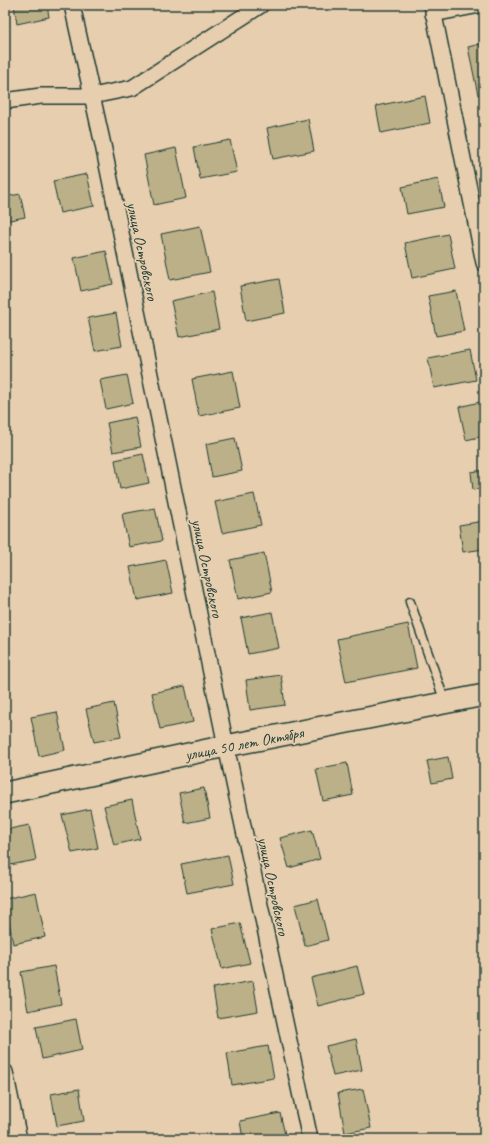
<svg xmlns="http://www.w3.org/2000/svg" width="489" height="1144" font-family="Caveat,sans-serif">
  <rect width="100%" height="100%" fill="#e7ceaf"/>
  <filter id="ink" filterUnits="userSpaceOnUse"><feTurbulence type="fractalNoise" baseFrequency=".025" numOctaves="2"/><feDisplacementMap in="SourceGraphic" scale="8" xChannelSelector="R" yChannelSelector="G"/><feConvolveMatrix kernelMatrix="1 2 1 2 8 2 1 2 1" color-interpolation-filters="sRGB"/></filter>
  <g filter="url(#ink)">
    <g fill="#bcb088" stroke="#1f3d34">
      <path d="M14,5H47L49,17L17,24Z"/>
      <path d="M484,43V94L478,95L468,47Z"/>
      <path d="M425,96L430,123L381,133L376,106Z"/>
      <path d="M308,119L314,151L273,159L267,128Z"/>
      <path d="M230,140L237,172L200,179L194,147Z"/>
      <path d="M176,148L186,198L154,205L144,155Z"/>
      <path d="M87,174L94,206L60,213L53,181Z"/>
      <path d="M438,179L444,207L407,214L402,187Z"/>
      <path d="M20,194L25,217L5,221V197Z"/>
      <path d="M200,226L210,272L170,280L161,234Z"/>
      <path d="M448,234L455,269L412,278L405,243Z"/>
      <path d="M106,251L113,284L81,291L74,258Z"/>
      <path d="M279,279L285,313L246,321L240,286Z"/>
      <path d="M456,291L464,331L436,336L428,296Z"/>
      <path d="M212,292L219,329L179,337L171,301Z"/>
      <path d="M116,313L122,346L95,351L88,318Z"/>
      <path d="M470,350L476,380L434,388L428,358Z"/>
      <path d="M233,371L240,408L199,416L192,379Z"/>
      <path d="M127,375L133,403L106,409L100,380Z"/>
      <path d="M484,401V436L466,440L459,407Z"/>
      <path d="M135,417L141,447L113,452L107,423Z"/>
      <path d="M235,438L242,471L212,477L206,444Z"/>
      <path d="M143,454L149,483L120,489L115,460Z"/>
      <path d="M484,470V488L473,490L471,472Z"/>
      <path d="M254,494L261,525L222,533L215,502Z"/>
      <path d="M155,508L162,541L129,547L122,514Z"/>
      <path d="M484,521V549L463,552L459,525Z"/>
      <path d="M264,553L272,592L238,599L230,560Z"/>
      <path d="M166,560L173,593L137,600L130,567Z"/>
      <path d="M272,612L279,648L248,654L241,618Z"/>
      <path d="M408,624L417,668L346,682L337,639Z"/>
      <path d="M281,675L285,705L250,710L246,680Z"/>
      <path d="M185,686L193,722L160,729L152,693Z"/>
      <path d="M114,703L121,737L94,742L86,709Z"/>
      <path d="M57,712L65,750L39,756L31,717Z"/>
      <path d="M448,757L452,779L432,783L427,761Z"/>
      <path d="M347,763L353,795L323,801L316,769Z"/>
      <path d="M204,788L210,818L185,823L179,793Z"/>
      <path d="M132,800L140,839L114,845L104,806Z"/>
      <path d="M90,809L98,848L72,853L62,815Z"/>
      <path d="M29,825L36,860L5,866V830Z"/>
      <path d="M312,830L320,859L289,868L280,838Z"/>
      <path d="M228,855L234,884L187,893L181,864Z"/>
      <path d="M36,892L45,937L13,944L5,899Z"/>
      <path d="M318,899L328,940L305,946L295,905Z"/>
      <path d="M240,923L250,963L222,969L212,929Z"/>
      <path d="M54,966L61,1004L28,1011L21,972Z"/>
      <path d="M357,966L364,994L318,1006L311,978Z"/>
      <path d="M253,981L258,1011L218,1018L213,988Z"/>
      <path d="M76,1019L82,1050L42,1059L36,1027Z"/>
      <path d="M356,1039L362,1070L333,1076L326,1046Z"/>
      <path d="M268,1046L274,1078L232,1085L227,1053Z"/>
      <path d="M79,1089L84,1121L57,1126L51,1094Z"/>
      <path d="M363,1089L371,1128L345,1133L338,1093Z"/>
      <path d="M280,1113L286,1139H243L240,1121Z"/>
    </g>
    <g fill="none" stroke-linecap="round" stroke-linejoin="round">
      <defs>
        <path id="lane" d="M410,602L445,702"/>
        <g id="street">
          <path d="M72,5L103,145L226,746L310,1139"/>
          <path d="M432,5L484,263"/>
          <path d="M433,14L480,5"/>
          <path d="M5,101L41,96H92L132,88L261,5"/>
          <path d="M5,1072L19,1139"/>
        </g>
        <path id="secondary" d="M5,793L226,746L484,695"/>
      </defs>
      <use href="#lane" stroke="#1f3d34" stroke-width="11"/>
      <use href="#street" stroke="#1f3d34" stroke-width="18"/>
      <use href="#secondary" stroke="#1f3d34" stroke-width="24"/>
      <use href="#lane" stroke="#e7ceaf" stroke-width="8"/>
      <use href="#street" stroke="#e7ceaf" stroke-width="15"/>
      <use href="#secondary" stroke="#e7ceaf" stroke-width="21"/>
    </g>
  </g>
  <g text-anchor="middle" stroke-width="3.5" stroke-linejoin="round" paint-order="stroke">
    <g font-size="16" fill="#1f3d34" stroke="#e7ceaf">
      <text transform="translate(143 251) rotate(78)" y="6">улица Островского</text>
      <text transform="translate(208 568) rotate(78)" y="6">улица Островского</text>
      <text transform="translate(244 743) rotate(-11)" y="6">улица 50 лет Октября</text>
      <text transform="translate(274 886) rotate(78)" y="6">улица Островского</text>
    </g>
  </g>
  <rect width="489" height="1144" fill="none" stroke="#e7ceaf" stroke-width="20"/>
  <rect x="10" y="10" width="469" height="1124" fill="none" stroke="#1f3d34" stroke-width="1.5" filter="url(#ink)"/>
</svg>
